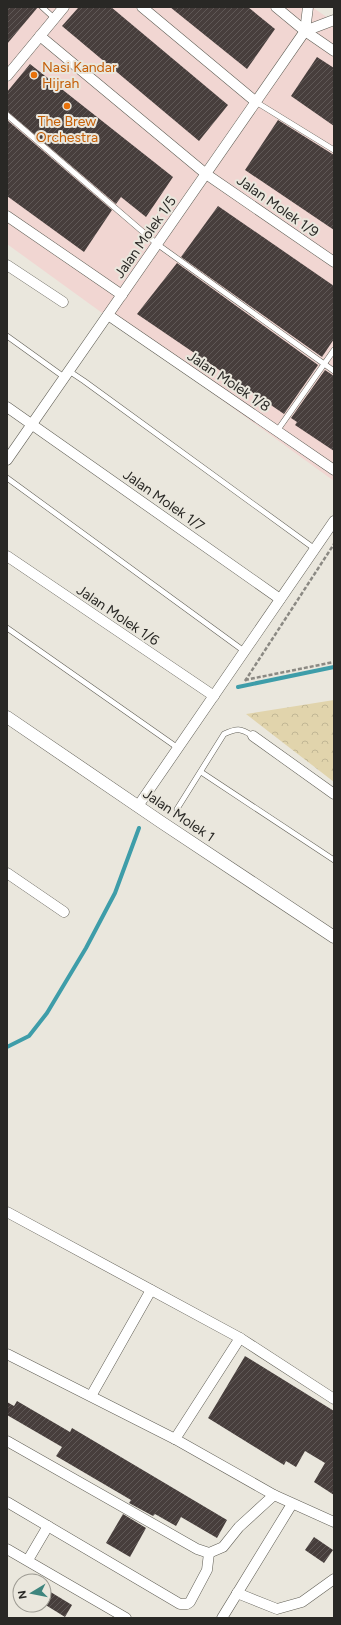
<svg xmlns="http://www.w3.org/2000/svg" width="341" height="1625" font-family="Figtree,sans-serif">
  <defs>
    <pattern id="park-crowns" width="20" height="18" patternUnits="userSpaceOnUse"><rect width="20" height="18" fill="#e1d4ac"/><path d="M2 6a3 3 0 1 1 6 0M12 15a3 3 0 1 1 6 0" fill="none" stroke="#c1b694"/></pattern>
    <pattern id="building-hatch" width="6" height="6" patternUnits="userSpaceOnUse"><rect width="6" height="6" fill="#473e3c"/><path d="M-1 1l2-2M0 6l6-6M5 7l2-2" fill="none" stroke="#5f5856"/></pattern>
  </defs>
  <rect width="100%" height="100%" fill="#eae7dd"/>
  <path fill="#f1d6d2" d="M7,7H312L334,22V481L7,244Z"/>
  <path fill="url(#park-crowns)" d="M334,700V782L246,714Z"/>
  <g fill="none" stroke-linecap="round" stroke-linejoin="round">
    <g stroke="#3e9da9" stroke-width="4">
      <path d="M238,687L334,667"/>
      <path d="M7,1047L29,1036L47,1013L86,948L115,893L139,828"/>
    </g>
  </g>
  <g fill="url(#building-hatch)">
    <path d="M7,7H38L7,44Z"/>
    <path d="M95,7H111L228,105L199,141L62,26L78,8Z"/>
    <path d="M170,7H248L275,29L247,69Z"/>
    <path d="M317,57L334,68V126L291,96Z"/>
    <path d="M30,64L173,177L146,217L121,197L116,204L7,111V92Z"/>
    <path d="M7,120L112,210L84,252L7,196Z"/>
    <path d="M278,120L334,155V230L245,170Z"/>
    <path d="M218,206L334,286V339L322,357L181,257Z"/>
    <path d="M177,263L318,365L284,414L137,314Z"/>
    <path d="M325,370L334,376V451L295,425L297,422L291,418Z"/>
    <path d="M245,1356L334,1411V1495L314,1482L325,1463L305,1451L296,1467L286,1461L284,1465L208,1418Z"/>
    <path d="M17,1401L70,1432L72,1428L227,1520L217,1538L181,1517L176,1526L155,1514L153,1516L129,1503L131,1500L56,1456L62,1447L7,1415V1402L14,1406Z"/>
    <path d="M123,1514L146,1528L130,1557L106,1543Z"/>
    <path d="M314,1537L333,1550L324,1563L305,1550Z"/>
    <path d="M44,1588L72,1605L65,1617L44,1604Z"/>
  </g>
  <g fill="none" stroke-linecap="round" stroke-linejoin="round">
    <defs>
      <g id="service">
        <path d="M42,7L54,18"/>
        <path d="M256,102L334,150"/>
        <path d="M7,115L157,244L334,371"/>
        <path d="M7,336L64,377"/>
        <path d="M69,371L84,381L315,549"/>
        <path d="M277,431L334,350"/>
        <path d="M7,478L244,651"/>
        <path d="M7,628L178,748"/>
        <path d="M201,772L334,860"/>
        <path d="M177,809L224,734C237,728 240,728 253,736"/>
      </g>
      <g id="minor">
        <path d="M142,7L256,102"/>
        <path d="M276,7L305,31L334,51"/>
        <path d="M305,31L334,20"/>
        <path d="M40,36L206,174L334,262"/>
        <path d="M7,76L64,7"/>
        <path d="M7,216L122,295"/>
        <path d="M7,265L63,302"/>
        <path d="M108,315L334,470"/>
        <path d="M7,407L280,599"/>
        <path d="M7,460L305,31L308,7"/>
        <path d="M7,556L214,696"/>
        <path d="M253,736L334,794"/>
        <path d="M138,806L334,521"/>
        <path d="M7,873L64,912"/>
        <path d="M7,1212L240,1338L334,1399"/>
        <path d="M7,1354L175,1439L274,1495"/>
        <path d="M91,1396L151,1290"/>
        <path d="M175,1439L240,1338"/>
        <path d="M7,1441L197,1549L209,1553L223,1547L239,1527L274,1495L334,1522"/>
        <path d="M7,1502L180,1604H187L190,1602L207,1570L209,1553"/>
        <path d="M7,1549L126,1618"/>
        <path d="M28,1560L48,1526"/>
        <path d="M237,1593L277,1609L302,1602L334,1579"/>
        <path d="M222,1618L292,1504"/>
      </g>
      <path id="tertiary" d="M7,717L161,822L334,937"/>
    </defs>
    <use href="#service" stroke="#615f56" stroke-width="6"/>
    <use href="#minor" stroke="#615f56" stroke-width="11"/>
    <use href="#tertiary" stroke="#615f56" stroke-width="13"/>
    <g stroke="#8b8983" stroke-width="2.5" stroke-dasharray="4 2" stroke-linecap="butt">
      <path d="M245,680L334,662"/>
      <path d="M245,681L334,544"/>
    </g>
    <use href="#service" stroke="#fff" stroke-width="5"/>
    <use href="#minor" stroke="#fff" stroke-width="10"/>
    <use href="#tertiary" stroke="#fff" stroke-width="12"/>
  </g>
  <g fill="#e8710a" stroke="#eae7dd" stroke-width="1.5">
    <circle cx="34" cy="75" r="4"/>
    <circle cx="67" cy="106" r="4"/>
  </g>
  <g text-anchor="middle" stroke-width="4" stroke-linejoin="round" paint-order="stroke">
    <g font-size="14" fill="#c56008" stroke="#eae7dd" text-anchor="start">
      <text x="42" y="72">Nasi Kandar<tspan x="42" dy="16">Hijrah</tspan></text>
      <text x="67" y="126" text-anchor="middle">The Brew<tspan x="67" dy="16">Orchestra</tspan></text>
    </g>
    <g font-size="14" fill="#292825" stroke="#eae7dd">
      <text transform="translate(278 206) rotate(35)" y="5">Jalan Molek 1/9</text>
      <text transform="translate(145 237) rotate(-55)" y="5">Jalan Molek 1/5</text>
      <text transform="translate(229 381) rotate(34)" y="5">Jalan Molek 1/8</text>
      <text transform="translate(164 500) rotate(35)" y="5">Jalan Molek 1/7</text>
      <text transform="translate(118 615) rotate(34)" y="5">Jalan Molek 1/6</text>
      <text transform="translate(179 815) rotate(34)" y="5">Jalan Molek 1</text>
    </g>
  </g>
  <rect width="341" height="1625" fill="none" stroke="#292825" stroke-width="16"/>
  <g transform="translate(32 1593) rotate(260)"><circle r="19" fill="#eae7dd" stroke="#9d9b93"/>
  <path d="M0-3L7 15L0 10L-7 15Z" fill="#3e857e"/>
  <text y="-6" font-size="11" font-weight="bold" text-anchor="middle" fill="#292825">N</text>
  </g>
</svg>
